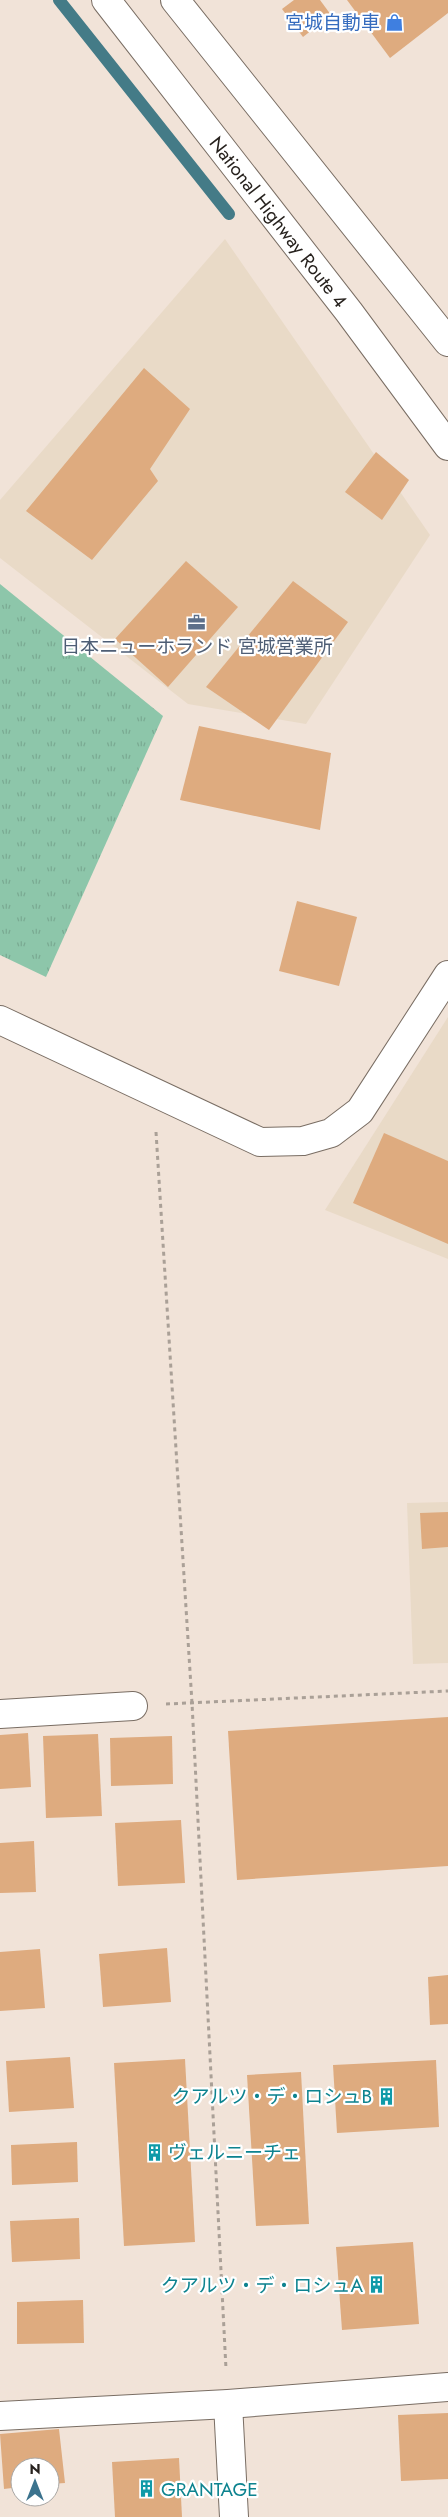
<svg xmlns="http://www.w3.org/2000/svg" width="448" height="2517" font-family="Jost,'Noto Sans JP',sans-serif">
  <defs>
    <pattern id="grass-tufts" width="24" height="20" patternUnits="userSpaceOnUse" patternTransform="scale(1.25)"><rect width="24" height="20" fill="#8dc6aa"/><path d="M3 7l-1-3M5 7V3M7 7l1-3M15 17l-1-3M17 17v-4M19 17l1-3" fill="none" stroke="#7aaa92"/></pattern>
  </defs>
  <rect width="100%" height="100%" fill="#f1e3d8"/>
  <g fill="#e9dac7">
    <path d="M225,239L430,535L306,724L188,704L0,558V500Z"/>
    <path d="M448,1017V1259L325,1210Z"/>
    <path d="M448,1502V1663L413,1664L407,1503Z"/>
  </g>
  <path fill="url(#grass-tufts)" d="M0,584L163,716L46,977L0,955Z"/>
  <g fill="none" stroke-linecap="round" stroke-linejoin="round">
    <path stroke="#447b87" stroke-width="12" d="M59,0L229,214"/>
  </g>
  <g fill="#deab7f">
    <path d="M294,0H320L331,15L303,37L282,9Z"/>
    <path d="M347,0H448V13L390,58Z"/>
    <path d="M144,368L190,409L150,469L158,481L92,560L26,511Z"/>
    <path d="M376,452L409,480L382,520L345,492Z"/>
    <path d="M186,561L238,607L168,687L115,639Z"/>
    <path d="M293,581L348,622L269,730L206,687Z"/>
    <path d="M199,726L331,753L320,830L180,800Z"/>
    <path d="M297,901L357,917L339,986L279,971Z"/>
    <path d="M384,1133L448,1161V1244L353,1203Z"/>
    <path d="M448,1512V1547L422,1549L420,1513Z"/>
    <path d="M448,1717V1866L237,1880L228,1731Z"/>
    <path d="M28,1733L31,1787L0,1789V1735Z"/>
    <path d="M98,1734L102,1816L46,1818L43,1736Z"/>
    <path d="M172,1736L173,1784L111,1786L110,1738Z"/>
    <path d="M181,1820L185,1883L118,1886L115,1823Z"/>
    <path d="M34,1841L36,1892L0,1893V1843Z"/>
    <path d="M167,1948L171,2002L103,2007L99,1954Z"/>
    <path d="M40,1949L45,2008L0,2011V1952Z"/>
    <path d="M448,1975V2024L430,2025L428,1977Z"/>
    <path d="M70,2057L74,2108L9,2112L6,2061Z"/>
    <path d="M185,2059L195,2242L124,2246L114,2063Z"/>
    <path d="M436,2060L439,2127L337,2133L333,2065Z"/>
    <path d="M301,2072L309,2224L256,2226L247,2075Z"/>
    <path d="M77,2142L78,2182L12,2185L11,2145Z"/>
    <path d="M79,2218L80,2259L12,2262L10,2221Z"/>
    <path d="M413,2242L419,2324L342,2330L336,2247Z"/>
    <path d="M83,2300L84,2343L17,2344V2302Z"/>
    <path d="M448,2413V2479L401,2481L398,2415Z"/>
    <path d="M59,2429L65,2483L50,2484V2467H20V2487L4,2489L0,2434Z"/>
    <path d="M179,2458L182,2517H115L112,2462Z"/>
  </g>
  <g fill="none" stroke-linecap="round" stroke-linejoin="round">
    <defs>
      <g id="minor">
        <path d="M0,1020L260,1142L303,1141L331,1133L360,1111L448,975"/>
        <path d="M0,1714L133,1706"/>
        <path d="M228,2404L234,2517"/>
        <path d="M0,2416L228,2404L448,2387"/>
      </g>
      <g id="highway">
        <path id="s1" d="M106,0L349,312L448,446"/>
        <path d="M175,0L448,342"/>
      </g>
    </defs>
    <use href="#minor" stroke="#796d63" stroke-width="30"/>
    <use href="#highway" stroke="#796d63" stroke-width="30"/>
    <g stroke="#aaa097" stroke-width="3" stroke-dasharray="4 4" stroke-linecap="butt">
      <path d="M156,1132L192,1703L226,2369"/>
      <path d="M166,1704L448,1691"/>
    </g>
    <use href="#minor" stroke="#fff" stroke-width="28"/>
    <use href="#highway" stroke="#fff" stroke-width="28"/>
  </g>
  <defs>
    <symbol id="shop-bare" viewBox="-9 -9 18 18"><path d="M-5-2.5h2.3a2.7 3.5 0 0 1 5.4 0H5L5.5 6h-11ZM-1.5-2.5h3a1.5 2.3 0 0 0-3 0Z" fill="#3f7fe0" stroke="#fff" stroke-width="2.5" paint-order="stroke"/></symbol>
    <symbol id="office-bare" viewBox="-9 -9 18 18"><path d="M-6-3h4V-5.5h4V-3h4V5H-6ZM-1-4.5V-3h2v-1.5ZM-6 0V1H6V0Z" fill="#5c6f8a" stroke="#fff" stroke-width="2.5" paint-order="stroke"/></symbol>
    <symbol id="building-bare" viewBox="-9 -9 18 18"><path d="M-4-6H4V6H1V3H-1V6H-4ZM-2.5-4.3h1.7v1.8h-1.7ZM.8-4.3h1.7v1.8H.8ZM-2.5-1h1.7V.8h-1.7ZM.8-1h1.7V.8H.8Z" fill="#0f9aa8" stroke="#fff" stroke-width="2.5" paint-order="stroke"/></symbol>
  </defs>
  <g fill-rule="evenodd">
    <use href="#shop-bare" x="382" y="10" width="25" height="25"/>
    <use href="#office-bare" x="184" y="610" width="25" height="25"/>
    <use href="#building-bare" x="374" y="2084" width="25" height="25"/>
    <use href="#building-bare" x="142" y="2140" width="25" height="25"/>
    <use href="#building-bare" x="364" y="2272" width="25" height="25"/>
    <use href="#building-bare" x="134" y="2476" width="25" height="25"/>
  </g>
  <g text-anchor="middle" stroke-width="4.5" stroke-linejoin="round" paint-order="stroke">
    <g font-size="19" fill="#366cbe" stroke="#fff" text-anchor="end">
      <text x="380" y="29">宮城自動車</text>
    </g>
    <g font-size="19" fill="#27221e" stroke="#fff">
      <text dy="7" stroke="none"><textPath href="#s1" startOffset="281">National Highway Route 4</textPath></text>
    </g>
    <g font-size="19" fill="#4e5e75" stroke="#fff">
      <text x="197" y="653">日本ニューホランド 宮城営業所</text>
    </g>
    <g font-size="19" fill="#0d838f" stroke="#fff" text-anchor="end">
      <text x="372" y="2103">クアルツ・デ・ロシュB</text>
      <text x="168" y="2159" text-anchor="start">ヴェルニーチェ</text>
      <text x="363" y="2292">クアルツ・デ・ロシュA</text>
      <text x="161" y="2496" text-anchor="start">GRANTAGE</text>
    </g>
  </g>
  <g transform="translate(35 2482)"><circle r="24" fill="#ffffff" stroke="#a9a7a5"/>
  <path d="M0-4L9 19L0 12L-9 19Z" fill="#3c738e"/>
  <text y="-8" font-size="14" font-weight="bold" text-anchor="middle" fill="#27221e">N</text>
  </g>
</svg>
